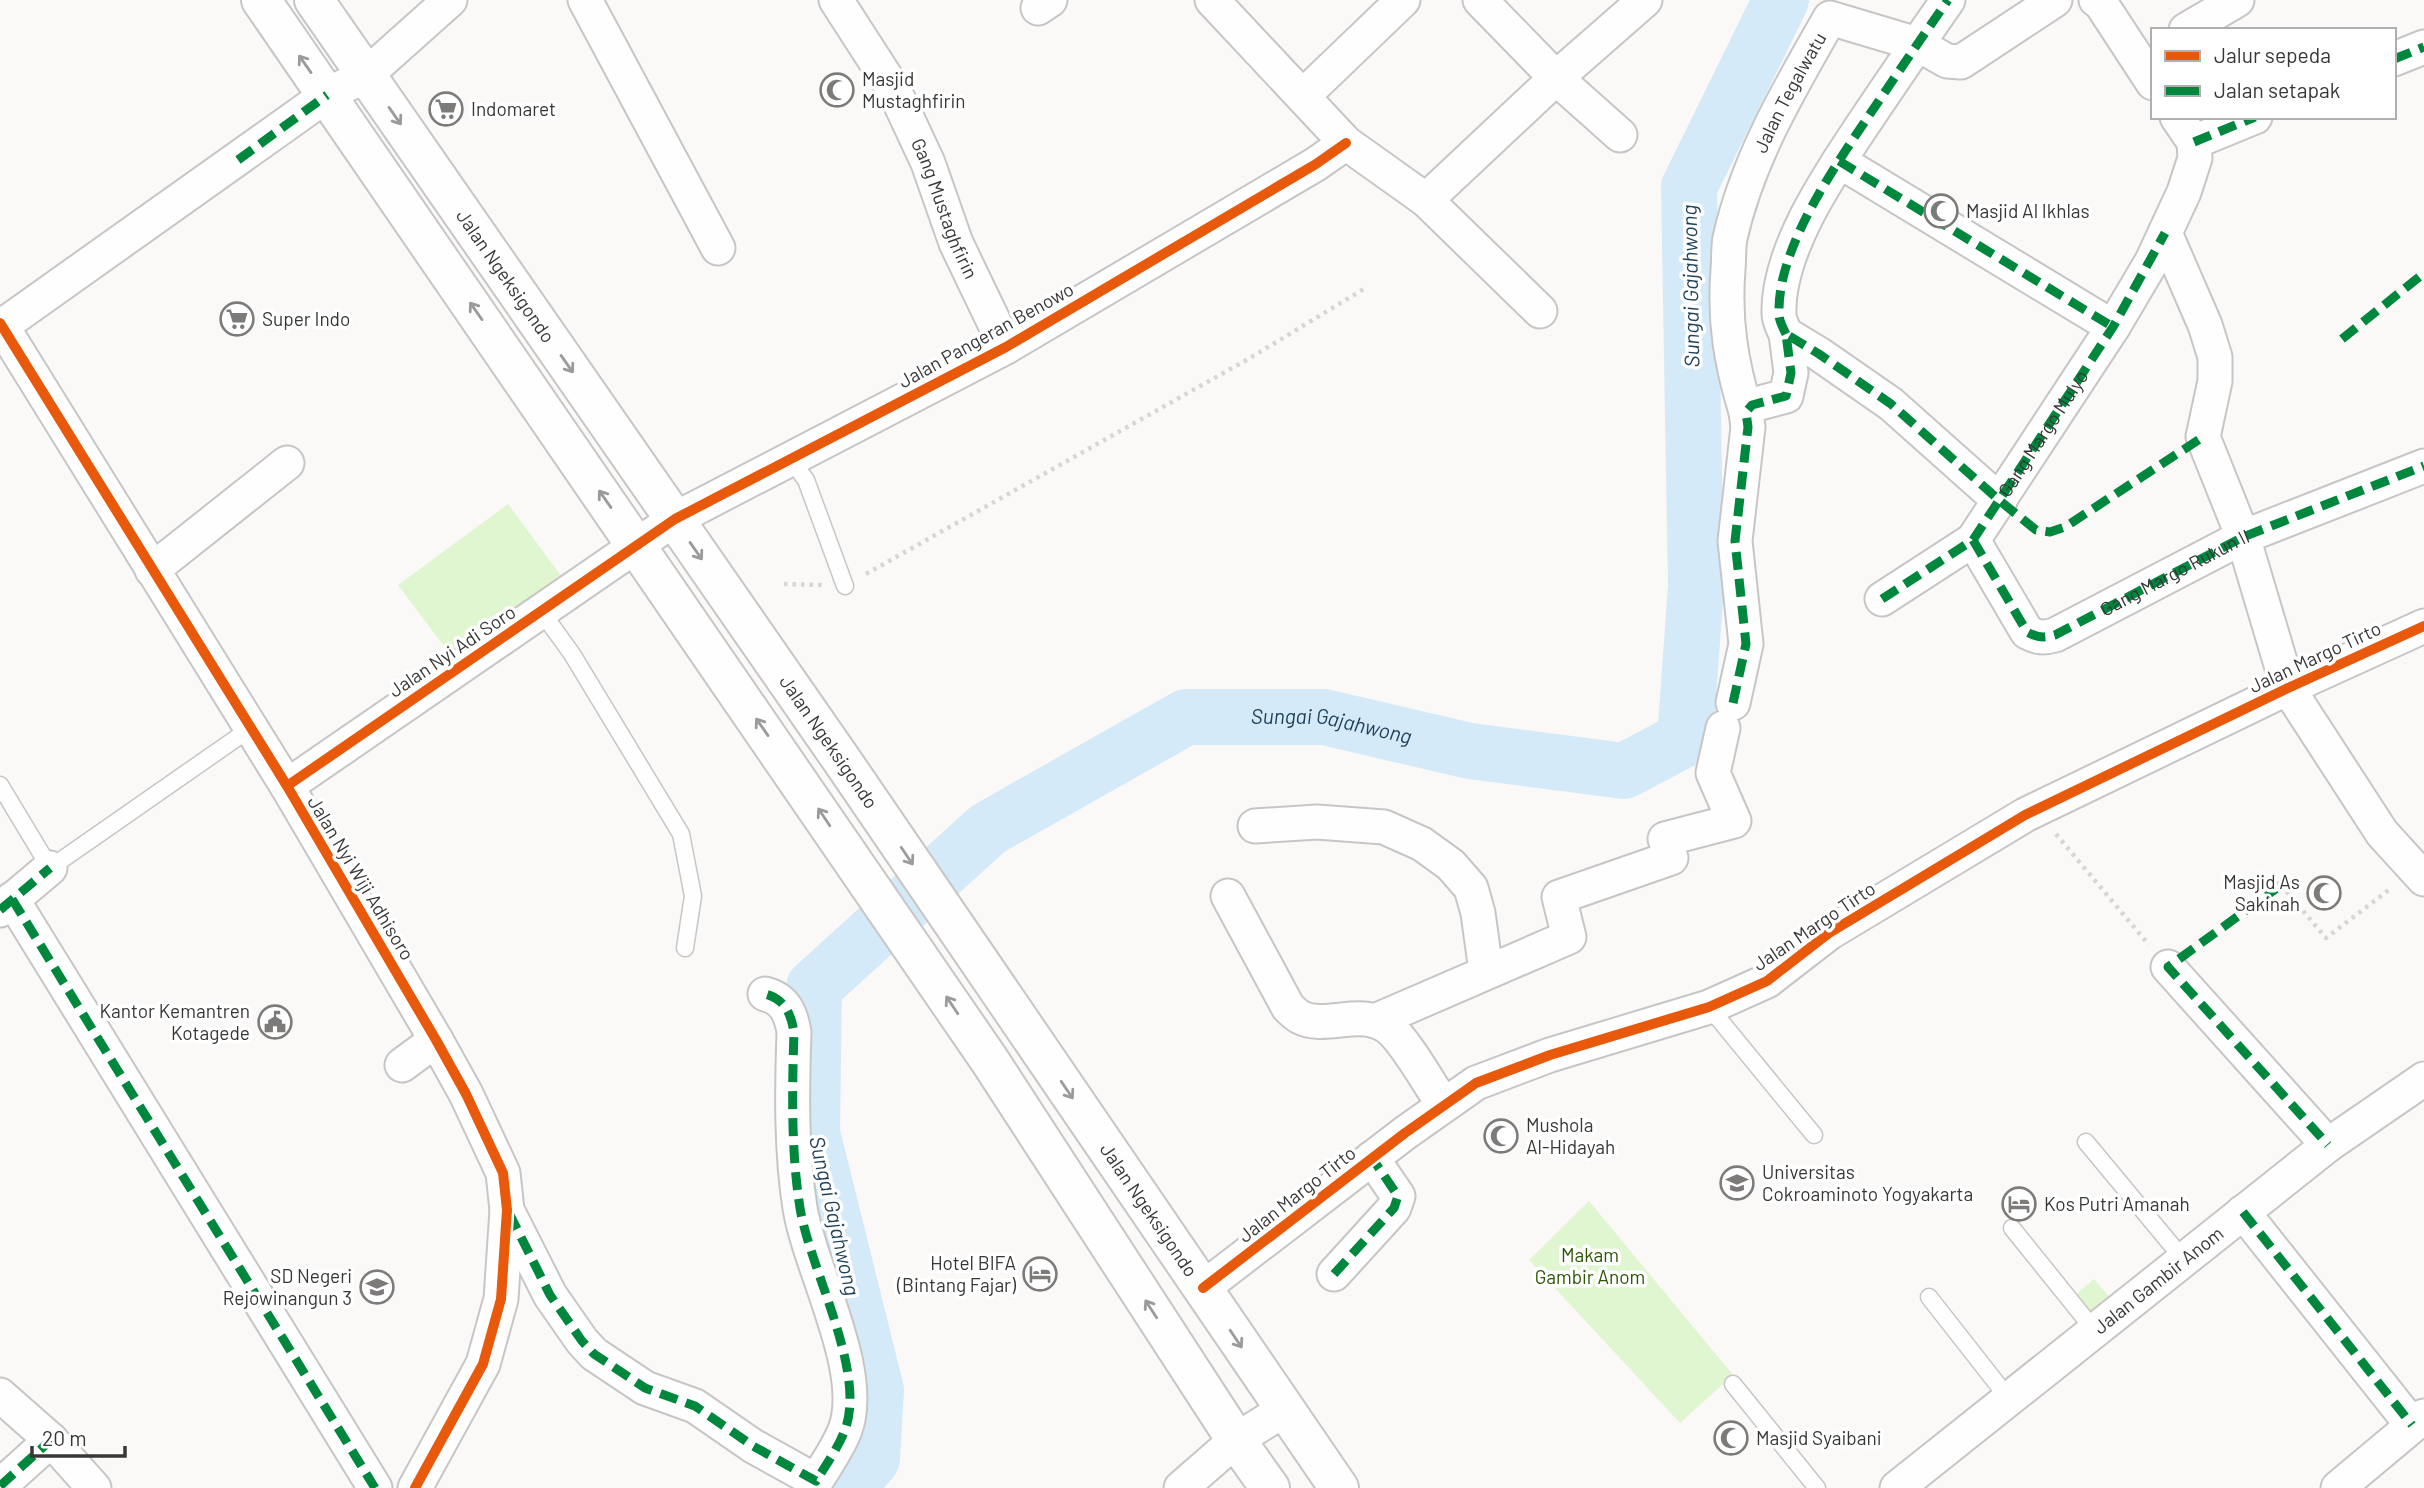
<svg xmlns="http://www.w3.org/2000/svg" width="2424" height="1488" font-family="Barlow,sans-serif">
  <rect width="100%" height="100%" fill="#fbf9f7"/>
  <g fill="#e0f6d1">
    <path d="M508,504L565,581L455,661L398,585Z"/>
    <path d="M1589,1201L1733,1375L1680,1423L1529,1260Z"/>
    <path d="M2094,1279L2117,1306L2096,1326L2075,1295Z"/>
  </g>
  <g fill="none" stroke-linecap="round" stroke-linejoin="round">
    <path stroke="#d4eaf9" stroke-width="56" id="s1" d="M847,1488L872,1459L876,1390L812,1133L814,987L988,829L1186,717H1324L1470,751L1624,771L1685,739L1696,586L1689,187L1781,0"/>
    <defs>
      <g id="lane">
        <path d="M791,460L806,480L845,586"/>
        <path d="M541,611L572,654L681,834L693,896L685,948"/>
        <path d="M0,785L50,868L251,728"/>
        <path d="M1709,1007L1814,1135"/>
        <path d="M2086,1142L2184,1260"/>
        <path d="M2012,1228L2095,1331"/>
        <path d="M1929,1297L2009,1399"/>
        <path d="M1733,1384L1817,1488"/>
      </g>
      <g id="street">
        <path d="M585,0L718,248"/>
        <path id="s2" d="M836,0L894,90L928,163L956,243L1006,347"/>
        <path d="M1212,0L1346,143L1426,200L1540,311"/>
        <path d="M1480,0L1556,78L1620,135"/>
        <path d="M2096,0L2100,2L2153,83"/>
        <path d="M1038,8L1050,0"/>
        <path d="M2186,30L2237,0"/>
        <path d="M2394,59L2424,47"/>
        <path d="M1303,96L1403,0"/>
        <path d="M2194,142L2255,117"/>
        <path d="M1839,161L2113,327"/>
        <path d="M1426,200L1556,78L1645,0"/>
        <path d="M2165,233L2205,325L2215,357V381L2203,437L2243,537L2288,688L2382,833L2424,879"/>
        <path d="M0,323L287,786L436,1040L466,1094L503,1173L507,1210L501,1299L483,1364L415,1488"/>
        <path d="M2,326L327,95L366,75L450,0"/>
        <path d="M1786,334C1783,328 1779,321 1779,314C1777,247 1836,165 1872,111C1897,74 1922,37 1948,0"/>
        <path id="s3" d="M1746,412C1731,363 1724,321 1728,270C1729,259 1728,248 1730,238C1748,158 1790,88 1830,18L1917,44L1947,61L1961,62L2055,0"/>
        <path id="s4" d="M1973,540L2027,632C2038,638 2044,638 2055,635L2243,537L2424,466"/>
        <path d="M152,570L287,463"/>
        <path id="s5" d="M1882,599L1973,540L2113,327L2152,261L2184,192L2195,158L2194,142L2177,117"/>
        <path d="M1733,703L1746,644L1735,541L1748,427L1746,412L1752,405L1786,396L1791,373L1786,334L1819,354L1891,404L2000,501"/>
        <path d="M287,786L675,519L1006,347L1316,164L1346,143"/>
        <path d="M1255,826L1317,822L1384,827L1422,844L1451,865L1471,888L1478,913L1486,971"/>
        <path d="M1228,896L1288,1007C1291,1010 1296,1015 1300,1017C1326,1031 1364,1006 1390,1029C1407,1043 1430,1086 1444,1105"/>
        <path d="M12,899L375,1488"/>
        <path d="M0,910L50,868"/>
        <path d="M2168,967L2328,1145"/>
        <path d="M1375,1021L1569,937L1559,897L1671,858L1665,839L1734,821L1713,773L1723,728"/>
        <path d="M402,1065L436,1040"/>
        <path d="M507,1210L550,1295L582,1341L594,1354L645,1388L695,1406L753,1446L816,1481C826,1465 838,1448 845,1430C867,1371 810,1270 800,1208C791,1151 792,1091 794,1032C791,1014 785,999 765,994"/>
        <path d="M2243,1212L2412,1425"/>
        <path d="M1334,1274L1394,1208L1398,1196L1372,1158"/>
        <path d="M1203,1288L1405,1133L1476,1083L1550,1055L1709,1007L1767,981L1829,933L2025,815L2288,688L2424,626"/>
        <path d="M0,1395L51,1440L94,1488"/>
        <path d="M0,1486L51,1440"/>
        <path d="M1181,1488L1236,1440L1284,1410"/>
        <path id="s6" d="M1897,1488L2328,1145L2424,1079"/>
        <path d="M2338,1488L2424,1416"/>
      </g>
      <g id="primary">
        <path d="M261,0L990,1061L1236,1440L1270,1488"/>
        <path id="s7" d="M314,0L841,759L1339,1488"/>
      </g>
    </defs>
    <use href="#lane" stroke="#c8c6c5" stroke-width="19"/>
    <use href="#street" stroke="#c8c6c5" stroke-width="37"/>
    <use href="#primary" stroke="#c8c6c5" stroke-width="42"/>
    <g stroke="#d7d6d6" stroke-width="4.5" stroke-dasharray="3.5 5" stroke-linecap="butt">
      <path d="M866,574L1250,358L1367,287"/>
      <path d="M784,584L822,585"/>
      <path d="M2056,834L2149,945"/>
      <path d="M2281,885L2326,938L2390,889"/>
    </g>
    <use href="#lane" stroke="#fefefe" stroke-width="16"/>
    <use href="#street" stroke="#fefefe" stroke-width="33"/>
    <use href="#primary" stroke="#fefefe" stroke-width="38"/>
    <g stroke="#00873e" stroke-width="9" stroke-dasharray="18 9" stroke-linecap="butt">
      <path d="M2394,59L2424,47"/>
      <path d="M2194,142L2255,117"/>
      <path d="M238,160L327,95"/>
      <path d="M1839,161L2113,327"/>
      <path d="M1786,334C1783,328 1779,321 1779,314C1777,247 1836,165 1872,111C1897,74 1922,37 1948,0"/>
      <path d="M2342,339L2424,273"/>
      <path d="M1973,540L2027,632C2038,638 2044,638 2055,635L2243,537L2424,466"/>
      <path d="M1882,599L1973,540L2113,327L2165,233"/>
      <path d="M1733,703L1746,644L1735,541L1748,427L1746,412L1752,405L1786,396L1791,373L1786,334L1819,354L1891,404L2000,501L2036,530L2050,532L2065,527L2203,437"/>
      <path d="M2281,885L2168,967L2328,1145"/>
      <path d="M12,899L375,1488"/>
      <path d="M0,910L50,868"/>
      <path d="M2243,1212L2412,1425"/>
      <path d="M509,1213L550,1295L582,1341L594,1354L645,1388L695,1406L753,1446L816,1481C826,1465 838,1448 845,1430C867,1371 810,1270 800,1208C791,1151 792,1091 794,1032C791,1014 785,999 765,994"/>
      <path d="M1334,1274L1394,1208L1398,1196L1372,1158"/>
      <path d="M0,1486L51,1440"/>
    </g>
    <defs>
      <g id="cycleway">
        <path d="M0,323L287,786L436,1040L466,1094L503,1173L507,1210L501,1299L483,1364L415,1488"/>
        <path d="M287,786L675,519L1006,347L1316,164L1346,143"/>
        <path d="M1203,1288L1405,1133L1476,1083L1550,1055L1709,1007L1767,981L1829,933L2025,815L2288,688L2424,626"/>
      </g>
    </defs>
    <use href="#cycleway" stroke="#fff" stroke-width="15"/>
    <use href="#cycleway" stroke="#e8590c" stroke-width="10"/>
  </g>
  <defs><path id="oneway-shaft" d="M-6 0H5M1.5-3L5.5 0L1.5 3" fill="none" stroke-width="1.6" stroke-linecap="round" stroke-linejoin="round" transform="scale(1.75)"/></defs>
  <g stroke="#9c9a9a">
    <use href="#oneway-shaft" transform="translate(305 64) rotate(-125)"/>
    <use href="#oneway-shaft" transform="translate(395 116) rotate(55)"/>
    <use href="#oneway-shaft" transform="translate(476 311) rotate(-125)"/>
    <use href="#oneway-shaft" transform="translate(567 364) rotate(55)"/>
    <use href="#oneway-shaft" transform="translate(605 499) rotate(-125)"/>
    <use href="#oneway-shaft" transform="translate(696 551) rotate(55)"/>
    <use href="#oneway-shaft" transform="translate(762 727) rotate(-125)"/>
    <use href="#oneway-shaft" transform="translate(824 817) rotate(-124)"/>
    <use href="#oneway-shaft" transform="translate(907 856) rotate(56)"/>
    <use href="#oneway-shaft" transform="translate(952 1005) rotate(-124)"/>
    <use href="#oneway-shaft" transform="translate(1067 1090) rotate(56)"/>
    <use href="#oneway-shaft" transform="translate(1151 1309) rotate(-123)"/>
    <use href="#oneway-shaft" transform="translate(1236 1339) rotate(56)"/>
  </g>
  <defs>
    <symbol id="mosque-ring" viewBox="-11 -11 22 22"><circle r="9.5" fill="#fff" stroke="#7d7b7a" stroke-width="1.5"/><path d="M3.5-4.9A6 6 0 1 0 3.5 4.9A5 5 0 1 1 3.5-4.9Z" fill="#7d7b7a"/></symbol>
    <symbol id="supermarket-ring" viewBox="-11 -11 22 22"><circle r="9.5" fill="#fff" stroke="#7d7b7a" stroke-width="1.5"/><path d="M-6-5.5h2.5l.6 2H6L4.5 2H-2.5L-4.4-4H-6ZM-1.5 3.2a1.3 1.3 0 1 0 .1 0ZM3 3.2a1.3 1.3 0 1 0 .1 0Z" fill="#7d7b7a"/></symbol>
    <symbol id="civic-ring" viewBox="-11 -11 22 22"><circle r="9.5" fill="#fff" stroke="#7d7b7a" stroke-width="1.5"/><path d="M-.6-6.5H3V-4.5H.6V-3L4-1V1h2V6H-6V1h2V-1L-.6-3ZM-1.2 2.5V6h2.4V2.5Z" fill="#7d7b7a"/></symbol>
    <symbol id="university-ring" viewBox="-11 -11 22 22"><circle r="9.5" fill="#fff" stroke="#7d7b7a" stroke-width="1.5"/><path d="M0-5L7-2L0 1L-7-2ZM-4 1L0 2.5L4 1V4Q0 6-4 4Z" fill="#7d7b7a"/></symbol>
    <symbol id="hotel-ring" viewBox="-11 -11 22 22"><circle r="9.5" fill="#fff" stroke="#7d7b7a" stroke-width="1.5"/><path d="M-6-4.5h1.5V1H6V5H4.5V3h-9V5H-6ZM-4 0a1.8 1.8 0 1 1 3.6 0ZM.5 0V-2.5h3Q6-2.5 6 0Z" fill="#7d7b7a"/></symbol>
    <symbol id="school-ring" viewBox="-11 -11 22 22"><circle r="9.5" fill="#fff" stroke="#7d7b7a" stroke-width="1.5"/><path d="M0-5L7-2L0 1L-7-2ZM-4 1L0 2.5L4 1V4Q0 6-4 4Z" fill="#7d7b7a"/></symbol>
  </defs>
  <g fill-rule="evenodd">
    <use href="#mosque-ring" x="818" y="71" width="38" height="38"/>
    <use href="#supermarket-ring" x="427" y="90" width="38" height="38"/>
    <use href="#mosque-ring" x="1922" y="192" width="38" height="38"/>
    <use href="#supermarket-ring" x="218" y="300" width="38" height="38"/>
    <use href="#mosque-ring" x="2305" y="874" width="38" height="38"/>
    <use href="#civic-ring" x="256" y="1003" width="38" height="38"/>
    <use href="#mosque-ring" x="1482" y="1117" width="38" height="38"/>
    <use href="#university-ring" x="1718" y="1164" width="38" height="38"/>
    <use href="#hotel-ring" x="2000" y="1185" width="38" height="38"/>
    <use href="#hotel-ring" x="1021" y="1255" width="38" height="38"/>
    <use href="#school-ring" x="358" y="1268" width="38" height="38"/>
    <use href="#mosque-ring" x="1712" y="1419" width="38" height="38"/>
  </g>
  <g text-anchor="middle" stroke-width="7" stroke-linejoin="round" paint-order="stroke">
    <g font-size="19" fill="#393736" stroke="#fff" text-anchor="start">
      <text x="862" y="86">Masjid<tspan x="862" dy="22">Mustaghfirin</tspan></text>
      <text x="471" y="116">Indomaret</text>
      <text x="1966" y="218">Masjid Al Ikhlas</text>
      <text x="262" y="326">Super Indo</text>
      <text x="2300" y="889" text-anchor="end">Masjid As<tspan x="2300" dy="22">Sakinah</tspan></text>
      <text x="250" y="1018" text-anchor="end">Kantor Kemantren<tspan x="250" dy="22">Kotagede</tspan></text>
      <text x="1526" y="1132">Mushola<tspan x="1526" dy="22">Al-Hidayah</tspan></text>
      <text x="1762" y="1179">Universitas<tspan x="1762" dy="22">Cokroaminoto Yogyakarta</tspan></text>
      <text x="2044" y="1211">Kos Putri Amanah</text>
      <text x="1016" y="1270" text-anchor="end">Hotel BIFA<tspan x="1016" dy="22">(Bintang Fajar)</tspan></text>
      <text x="352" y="1283" text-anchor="end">SD Negeri<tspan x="352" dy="22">Rejowinangun 3</tspan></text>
      <text x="1756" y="1445">Masjid Syaibani</text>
    </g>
    <g font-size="19" fill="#393736" stroke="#fff">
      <text dy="7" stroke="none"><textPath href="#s3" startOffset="334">Jalan Tegalwatu</textPath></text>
      <text dy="7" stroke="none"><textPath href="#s2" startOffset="236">Gang Mustaghfirin</textPath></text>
      <text dy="7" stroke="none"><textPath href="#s7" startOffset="336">Jalan Ngeksigondo</textPath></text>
      <text transform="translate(986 335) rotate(-29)" y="7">Jalan Pangeran Benowo</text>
      <text dy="7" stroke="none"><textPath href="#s5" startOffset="236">Gang Margo Mulyo</textPath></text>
      <text dy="7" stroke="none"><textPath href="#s4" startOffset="271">Gang Margo Rukun II</textPath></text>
      <text transform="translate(452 651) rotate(-34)" y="7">Jalan Nyi Adi Soro</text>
      <text transform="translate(2315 657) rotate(-25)" y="7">Jalan Margo Tirto</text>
      <text dy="7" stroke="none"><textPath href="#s7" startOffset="903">Jalan Ngeksigondo</textPath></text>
      <text transform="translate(361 878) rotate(59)" y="7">Jalan Nyi Wiji Adhisoro</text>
      <text transform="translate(1814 926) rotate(-34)" y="7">Jalan Margo Tirto</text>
      <text transform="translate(1297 1194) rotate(-38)" y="7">Jalan Margo Tirto</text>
      <text dy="7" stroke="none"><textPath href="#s7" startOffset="1470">Jalan Ngeksigondo</textPath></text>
      <text dy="7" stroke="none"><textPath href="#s6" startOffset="334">Jalan Gambir Anom</textPath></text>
    </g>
    <g font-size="19" fill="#2a5502" stroke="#fff">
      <text x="1590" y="1262">Makam<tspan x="1590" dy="22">Gambir Anom</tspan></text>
    </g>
    <g font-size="21" font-style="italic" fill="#1d3f57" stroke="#fff">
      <text transform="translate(1691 286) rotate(-91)" y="7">Sungai Gajahwong</text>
      <text dy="7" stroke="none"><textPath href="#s1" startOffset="1127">Sungai Gajahwong</textPath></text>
      <text transform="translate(834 1216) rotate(77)" y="7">Sungai Gajahwong</text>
    </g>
  </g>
  <rect x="2151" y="28" width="245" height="91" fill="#ffffff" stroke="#b0afaf" stroke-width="2"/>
  <rect x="2165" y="51" width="35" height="10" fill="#e8590c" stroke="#b0afaf" stroke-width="2"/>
  <text x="2214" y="63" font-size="21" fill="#393736">Jalur sepeda</text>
  <rect x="2165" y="86" width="35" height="10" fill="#00873e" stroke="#b0afaf" stroke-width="2"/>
  <text x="2214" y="98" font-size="21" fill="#393736">Jalan setapak</text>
  <path d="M32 1446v10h93v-10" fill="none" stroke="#393736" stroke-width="3.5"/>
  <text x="42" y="1446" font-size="21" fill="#393736" stroke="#ffffff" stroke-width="5" paint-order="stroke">20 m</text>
</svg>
